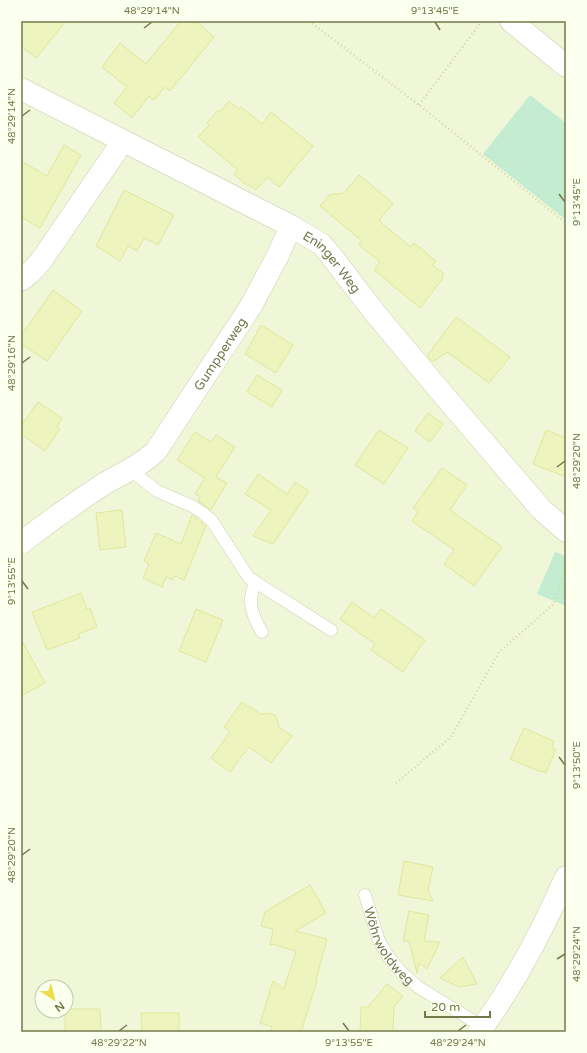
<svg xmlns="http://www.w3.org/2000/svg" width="587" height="1053" font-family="'Varela Round',sans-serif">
  <rect width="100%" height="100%" fill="#f6fde7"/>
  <path fill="#f0f7d8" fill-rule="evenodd" d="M21,21H566V1032H21ZM42,987H66V1011H42Z"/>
  <g fill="#c4ecd0">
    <path d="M530,95L566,123V220L483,154Z"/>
    <path d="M555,552L566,556V606L537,594Z"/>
  </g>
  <g fill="#eef4bd" stroke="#e1e79d">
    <path d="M21,21H66L36,58L21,46Z"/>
    <path d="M181,21H196L214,37L170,91L165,87L154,100L149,96L132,118L114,103L127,87L102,67L120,43L146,64Z"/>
    <path d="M229,101L239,109L241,107L262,124L271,112L313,146L279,187L267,177L256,190L249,185L248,186L234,175L238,170L198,137L209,125L207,123L218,110L220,112Z"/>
    <path d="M64,145L81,155L40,228L21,217V161L47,176Z"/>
    <path d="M359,175L393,203L379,221L411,247L414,243L436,261L432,265L444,274L442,277L443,278L420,308L374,270L380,262L359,245L362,241L320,206L329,195L344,193Z"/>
    <path d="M124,190L174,215L158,245L144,238L137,251L128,246L120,261L96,246Z"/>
    <path d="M53,290L82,311L47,361L21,344V336Z"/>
    <path d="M456,317L510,357L489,383L447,352L433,362L427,356Z"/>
    <path d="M261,325L293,345L276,373L245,354Z"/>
    <path d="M257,375L282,390L272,407L247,392Z"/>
    <path d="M38,402L62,418L57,427L60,429L45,451L21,434V426Z"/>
    <path d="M428,413L443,424L430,442L415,431Z"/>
    <path d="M379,430L408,448L384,484L355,465Z"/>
    <path d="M546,430L566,438V477L533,464Z"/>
    <path d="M195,432L211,442L216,435L235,447L216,477L227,483L211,510L198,501L200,497L195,494L205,478L177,460Z"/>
    <path d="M442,468L467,485L450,510L502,547L474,586L444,564L454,550L412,521L418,512L413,508Z"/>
    <path d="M258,474L287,494L295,482L309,491L273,544L253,536L271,510L245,494Z"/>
    <path d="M122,510L126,547L100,550L96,513Z"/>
    <path d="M192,515L203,523L202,525L206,526L184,580L175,576L173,580L166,577L162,587L143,578L149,564L144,561L156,533L181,544Z"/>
    <path d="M81,593L87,609L90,608L97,627L78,634L80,638L47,650L32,612Z"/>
    <path d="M352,602L374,618L381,609L425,640L403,672L371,650L375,644L340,619Z"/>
    <path d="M196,609L223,620L206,662L179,651Z"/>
    <path d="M21,639L45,683L21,696Z"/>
    <path d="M242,702L248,707L249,706L261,714L271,713L276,716L279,727L292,736L271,763L249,747L230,772L211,758L230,732L224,727Z"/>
    <path d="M524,728L554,741L552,748L556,749L546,773L541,771V772L510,759Z"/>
    <path d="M404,861L433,867L428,891L433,901L398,895Z"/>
    <path d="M310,885L326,913L295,931L327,939L316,980L317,981L301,1032H270L272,1027L260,1023L273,981L284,989L296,951L272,944L270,946L273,929L261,926L265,912Z"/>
    <path d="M409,911L429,915L424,941L440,942L427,969L419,963L417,973L409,941H403Z"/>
    <path d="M463,957L477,984L459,987L440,978Z"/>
    <path d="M387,984L403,996L394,1007L393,1032H360L361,1007H368Z"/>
    <path d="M66,1009H100L101,1032H65V1011H66Z"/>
    <path d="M141,1013H179V1032H142Z"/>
  </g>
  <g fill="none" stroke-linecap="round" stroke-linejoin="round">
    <defs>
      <g id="service">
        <path d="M133,468L138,476L157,491L192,506L203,513L212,521L249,578L331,630"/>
        <path d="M255,583C247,601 252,616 262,632"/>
        <path id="s1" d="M365,895L379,941L388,956L400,971L418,987L483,1027"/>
      </g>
      <g id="minor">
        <path d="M511,21L566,66"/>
        <path id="s2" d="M21,89L291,226L321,244L329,253L375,313L441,392L541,509L566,531"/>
        <path d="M21,280L31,272L41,261L123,141"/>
        <path id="s3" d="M21,543C48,522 76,502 104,484C122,473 141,466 156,451L251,306L278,255L291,226"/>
        <path d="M479,1032C514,985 542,931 566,877"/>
      </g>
    </defs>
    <use href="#service" stroke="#cbd0ac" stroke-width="13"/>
    <use href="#minor" stroke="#cbd0ac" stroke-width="23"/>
    <g stroke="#d4d9a0" stroke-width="2.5" stroke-dasharray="1 3" stroke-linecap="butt">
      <path d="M309,21L419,105L566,223"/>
      <path d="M419,105L482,21"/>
      <path d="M396,783L451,737L499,652L554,604L566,568"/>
    </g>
    <use href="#service" stroke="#fff" stroke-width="12"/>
    <use href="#minor" stroke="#fff" stroke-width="22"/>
  </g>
  <path fill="none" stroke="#76784a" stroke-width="1.5" d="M435,22L440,30M144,28L152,22M22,116L30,110M559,194L565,202M22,363L30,357M557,467L565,461M22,581L28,589M559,757L565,765M22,855L30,849M557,959L565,954M343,1023L349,1031M119,1031L127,1025M458,1031L466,1025"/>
  <g text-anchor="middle" stroke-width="3" stroke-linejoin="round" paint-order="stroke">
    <g font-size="13" fill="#76784a" stroke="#faffee">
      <text dy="5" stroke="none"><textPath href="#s2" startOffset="358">Eninger Weg</textPath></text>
      <text dy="5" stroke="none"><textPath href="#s3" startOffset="280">Gumpperweg</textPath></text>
      <text dy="5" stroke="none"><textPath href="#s1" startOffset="57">Wöhrwoldweg</textPath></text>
    </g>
  </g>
  <rect width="587" height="1053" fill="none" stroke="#faffee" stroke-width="44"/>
  <g transform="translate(54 999) rotate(144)"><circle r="19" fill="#faffee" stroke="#c5c9ac"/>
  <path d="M0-3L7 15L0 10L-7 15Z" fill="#ebde48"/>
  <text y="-6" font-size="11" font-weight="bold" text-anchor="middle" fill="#76784a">N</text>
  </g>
  <path d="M425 1011v6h65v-6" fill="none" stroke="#76784a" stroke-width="2"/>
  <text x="431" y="1011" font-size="12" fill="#76784a" stroke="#faffee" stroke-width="3" paint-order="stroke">20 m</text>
  <rect x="22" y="22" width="543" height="1009" fill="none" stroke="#76784a" stroke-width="1.5"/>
  <g font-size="10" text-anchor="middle" fill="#76784a">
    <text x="152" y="14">48°29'14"N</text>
    <text x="435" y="14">9°13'45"E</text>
    <text transform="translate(11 116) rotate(-90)" y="4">48°29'14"N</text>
    <text transform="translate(576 202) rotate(-90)" y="4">9°13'45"E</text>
    <text transform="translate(11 363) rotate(-90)" y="4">48°29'16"N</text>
    <text transform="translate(576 461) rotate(-90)" y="4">48°29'20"N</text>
    <text transform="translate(11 581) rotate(-90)" y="4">9°13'55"E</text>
    <text transform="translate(576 765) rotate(-90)" y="4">9°13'50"E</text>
    <text transform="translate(11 855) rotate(-90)" y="4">48°29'20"N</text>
    <text transform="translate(576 954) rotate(-90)" y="4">48°29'24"N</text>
    <text x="119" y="1046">48°29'22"N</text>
    <text x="349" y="1046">9°13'55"E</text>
    <text x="458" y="1046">48°29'24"N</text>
  </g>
</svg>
